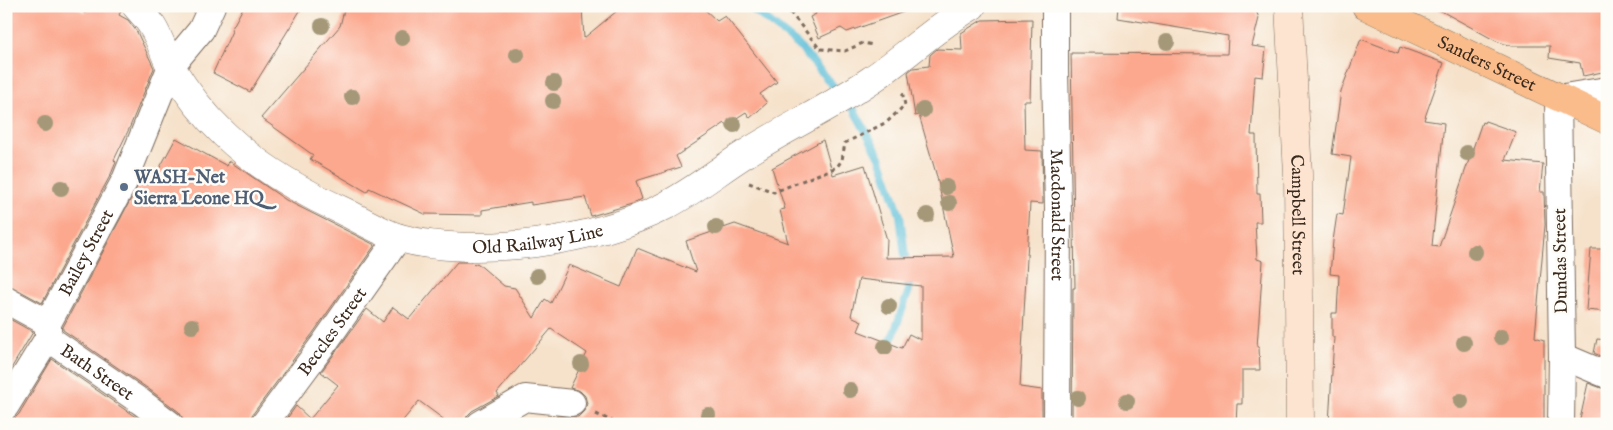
<svg xmlns="http://www.w3.org/2000/svg" width="1613" height="430" font-family="'IM FELL English',serif">
  <rect width="100%" height="100%" fill="#fdfcf7"/>
  <filter id="ink" filterUnits="userSpaceOnUse"><feTurbulence type="fractalNoise" baseFrequency=".02" numOctaves="2"/><feDisplacementMap in="SourceGraphic" scale="10" xChannelSelector="R" yChannelSelector="G"/><feConvolveMatrix kernelMatrix="1 2 1 2 8 2 1 2 1" color-interpolation-filters="sRGB"/></filter>
  <filter id="wash" filterUnits="userSpaceOnUse"><feTurbulence type="fractalNoise" baseFrequency=".0096" numOctaves="4" result="noise"/><feDisplacementMap in="SourceGraphic" scale="20" xChannelSelector="R" yChannelSelector="G"/><feGaussianBlur stdDeviation="1.12" result="paint"/><feColorMatrix in="noise" values="0 0 0 0 0 0 0 0 0 0 0 0 0 0 0 0 0 1.4 0 .05"/><feComposite in="paint" operator="in"/></filter>
  <g filter="url(#wash)">
    <rect width="100%" height="100%" fill="#f6e2cb"/>
    <g fill="none" stroke-linecap="round" stroke-linejoin="round">
      <path stroke="#59bdd7" stroke-width="8" d="M749,6L798,45L854,110L880,157L900,215L909,290L894,333L883,351"/>
    </g>
    <g id="blocks">
      <g fill="#fca88e" fill-rule="evenodd">
        <path d="M6,6H74L85,13L89,6H121V11L119,15L128,20L137,32L154,68L129,129L114,160L116,162L111,174L42,303L13,287L6,285Z"/>
        <path d="M244,6H303L250,92L213,73L232,31L231,30Z"/>
        <path d="M345,6H573V8H582L584,38L623,6H701L717,21L725,16L777,82L760,94L767,103L750,118L746,112L726,125L725,123L676,156L681,167L636,181L642,199L632,204L591,216L585,197L531,205V202L482,210V215L425,214L369,188L367,192L310,159L313,155L261,118L340,26Z"/>
        <path d="M814,6H911L912,9L847,32L841,28L819,38L810,17L816,14Z"/>
        <path d="M1119,6H1254L1259,18L1252,46L1266,48L1263,77L1255,76L1251,135H1256L1257,194H1260L1261,222H1255L1257,259L1263,261L1257,347H1259L1260,370H1242V404H1237L1236,424H1072L1073,288H1075L1071,53L1227,54L1228,36L1118,18Z"/>
        <path d="M1432,6H1607V71L1583,76L1580,63L1549,58L1550,46H1511L1496,41Z"/>
        <path d="M1032,19L1030,101H1024L1025,150L1042,151L1043,204L1030,203L1020,387L1042,390V423L988,421V424H554L557,416L578,417L584,411L587,404L585,396L580,391L570,388L587,353L551,329L497,393L499,396L472,411L467,416L465,424H450L419,401L400,424H283L296,406L310,419L338,385L321,372L367,309L383,322L393,307L409,319L457,262H471L474,265L477,263L504,286L515,288L534,318L545,299L551,303L569,265L621,287L637,248L696,272L686,241L735,224L788,243L780,210L785,209L772,168L823,140L833,175L865,165L887,240L886,258L954,257L937,177L919,115L915,116L908,72L913,68L929,66L930,55L937,49L962,50L961,33L982,20ZM859,279L921,286V340L909,334L902,348L858,331L862,321L851,316Z"/>
        <path d="M1361,39L1398,53L1400,47L1444,63L1424,120L1444,123L1432,246L1439,247L1482,122L1484,123L1485,121L1516,132L1505,160L1543,164L1540,192H1544L1545,225L1535,337L1544,340V424H1329L1334,337H1332V313H1337L1339,275L1330,274L1333,241L1337,214L1343,215L1351,157L1332,154L1341,91Z"/>
        <path d="M176,138L227,166L229,161L286,200L375,245L313,333L252,415L249,424H186L179,412L150,390L63,330V327L142,178L151,184Z"/>
        <path d="M1591,249H1607V312L1586,310Z"/>
        <path d="M6,317L33,332L6,377Z"/>
        <path d="M1597,339L1607,340V359L1594,353Z"/>
        <path d="M52,359L137,418L133,424H6V421L14,419L19,414Z"/>
        <path d="M1588,383L1607,390V424H1579Z"/>
      </g>
    </g>
  </g>
  <g filter="url(#ink)">
    <use href="#blocks" fill-opacity="0" stroke="#7c6a5b" stroke-width="1"/>
    <g fill="none" stroke-linecap="round" stroke-linejoin="round">
      <defs>
        <g id="minor">
          <path id="s1" d="M1055,6V70L1058,209L1057,424"/>
          <path d="M6,300L48,323"/>
          <path id="s2" d="M48,338L141,402L170,424"/>
          <path d="M1562,356L1607,375"/>
          <path id="s3" d="M6,406L48,338V323L125,180L171,66L201,30L212,6"/>
          <path id="s4" d="M264,424L325,342L399,237"/>
          <path d="M480,424L525,398L572,403"/>
          <path d="M1561,424L1562,356L1558,98L1607,90"/>
        </g>
        <g id="tertiary">
          <path id="s5" d="M136,6C142,13 148,19 152,26C160,38 164,54 171,67C185,90 204,115 224,134C258,167 298,190 341,210C360,219 380,232 400,238C473,259 599,241 665,206C694,191 718,171 745,154C786,128 831,107 871,80C905,57 936,27 972,6"/>
        </g>
        <g id="secondary">
          <path id="s6" d="M1289,6L1298,174L1300,424"/>
        </g>
        <g id="primary">
          <path id="s7" d="M1366,6L1607,120"/>
        </g>
      </defs>
      <use href="#minor" stroke="#7c6a5b" stroke-width="28"/>
      <use href="#tertiary" stroke="#7c6a5b" stroke-width="29"/>
      <use href="#secondary" stroke="#7c6a5b" stroke-width="29"/>
      <use href="#primary" stroke="#7c6a5b" stroke-width="29"/>
      <g stroke="#7c6a5b" stroke-width="3" stroke-dasharray="4 4" stroke-linecap="butt">
        <path d="M785,6L820,49L845,51L863,43L873,45"/>
        <path d="M749,183L774,192L837,167L842,160L845,143L887,122L905,105L902,91"/>
        <path d="M596,414L619,424"/>
      </g>
      <use href="#minor" stroke="#fff" stroke-width="26"/>
      <use href="#tertiary" stroke="#fff" stroke-width="28"/>
      <use href="#secondary" stroke="#fde4d0" stroke-width="28"/>
      <use href="#primary" stroke="#f9bc8a" stroke-width="28"/>
    </g>
    <g fill="#a49879">
      <circle cx="322" cy="26" r="8"/>
      <circle cx="402" cy="38" r="8"/>
      <circle cx="1167" cy="42" r="8"/>
      <circle cx="517" cy="55" r="8"/>
      <circle cx="554" cy="83" r="8"/>
      <circle cx="352" cy="97" r="8"/>
      <circle cx="553" cy="101" r="8"/>
      <circle cx="923" cy="110" r="8"/>
      <circle cx="45" cy="124" r="8"/>
      <circle cx="734" cy="125" r="8"/>
      <circle cx="1467" cy="153" r="8"/>
      <circle cx="946" cy="187" r="8"/>
      <circle cx="61" cy="188" r="8"/>
      <circle cx="949" cy="203" r="8"/>
      <circle cx="927" cy="215" r="8"/>
      <circle cx="716" cy="227" r="8"/>
      <circle cx="1475" cy="252" r="8"/>
      <circle cx="537" cy="276" r="8"/>
      <circle cx="889" cy="306" r="8"/>
      <circle cx="192" cy="326" r="8"/>
      <circle cx="1501" cy="337" r="8"/>
      <circle cx="1464" cy="343" r="8"/>
      <circle cx="885" cy="347" r="8"/>
      <circle cx="581" cy="364" r="8"/>
      <circle cx="850" cy="390" r="8"/>
      <circle cx="1078" cy="398" r="8"/>
      <circle cx="1127" cy="401" r="8"/>
      <circle cx="1461" cy="401" r="8"/>
      <circle cx="708" cy="415" r="8"/>
    </g>
  </g>
  <circle fill="#5c6f8a" stroke="#fdfcf7" stroke-width="2" cx="124" cy="187" r="5"/>
  <g text-anchor="middle" stroke-width="5" stroke-linejoin="round" paint-order="stroke">
    <g font-size="18" fill="#3b2a1e" stroke="#fdfcf7">
      <text dy="6" stroke="none"><textPath href="#s7" startOffset="134">Sanders Street</textPath></text>
      <text dy="6" stroke="none"><textPath href="#s1" startOffset="209">Macdonald Street</textPath></text>
      <text dy="6" stroke="none"><textPath href="#s6" startOffset="209">Campbell Street</textPath></text>
      <text dy="6" stroke="none"><textPath href="#s5" startOffset="501">Old Railway Line</textPath></text>
      <text dy="6" stroke="none"><textPath href="#s3" startOffset="175">Bailey Street</textPath></text>
      <text transform="translate(1560 261) rotate(-91)" y="6">Dundas Street</text>
      <text dy="6" stroke="none"><textPath href="#s4" startOffset="115">Beccles Street</textPath></text>
      <text dy="6" stroke="none"><textPath href="#s2" startOffset="60">Bath Street</textPath></text>
    </g>
    <g font-size="18" font-weight="bold" fill="#4e5e75" stroke="#fdfcf7" text-anchor="start">
      <text x="134" y="183">WASH-Net<tspan x="134" dy="21">Sierra Leone HQ</tspan></text>
    </g>
  </g>
  <rect width="1613" height="430" fill="none" stroke="#fdfcf7" stroke-width="25"/>
</svg>
